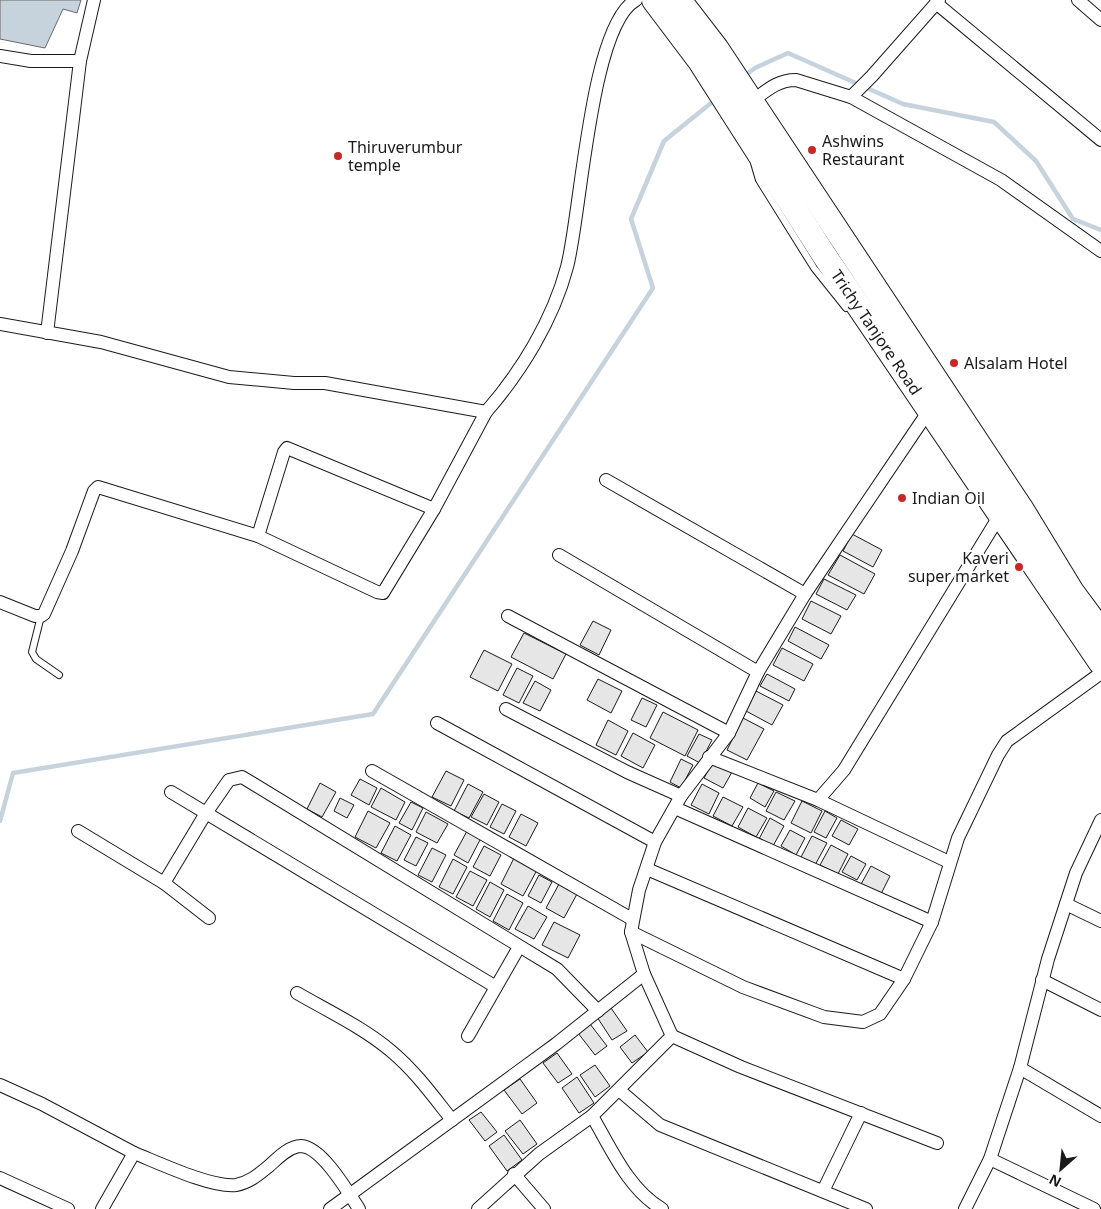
<svg xmlns="http://www.w3.org/2000/svg" width="1101" height="1209" font-family="'Noto Sans',sans-serif">
  <rect width="100%" height="100%" fill="#fff"/>
  <path fill="#c6d2dc" stroke="#6a6a6a" d="M0,0H81L77,13L63,9L45,48L0,39Z"/>
  <g fill="none" stroke-linecap="round" stroke-linejoin="round">
    <g stroke="#c6d2dc" stroke-width="4.5">
      <path d="M743,77L755,68L788,53L903,104L994,122L1036,161L1073,219L1101,230"/>
      <path d="M0,821L13,773L373,714L653,288L631,219L664,141L716,99"/>
    </g>
  </g>
  <g fill="#e6e6e6" stroke="#1a1a1a">
    <path d="M852,534L882,550L873,567L843,551Z"/>
    <path d="M840,555L875,574L864,594L828,575Z"/>
    <path d="M824,579L856,595L847,610L816,594Z"/>
    <path d="M811,601L841,616L831,634L802,619Z"/>
    <path d="M593,621L611,630L599,655L580,645Z"/>
    <path d="M795,627L829,645L821,659L788,641Z"/>
    <path d="M524,633L566,654L553,679L511,657Z"/>
    <path d="M782,648L813,664L804,681L773,665Z"/>
    <path d="M484,650L512,664L498,691L470,677Z"/>
    <path d="M517,668L533,676L519,703L503,695Z"/>
    <path d="M767,674L795,689L789,701L760,686Z"/>
    <path d="M598,679L622,691L611,713L587,700Z"/>
    <path d="M535,681L551,690L540,711L523,703Z"/>
    <path d="M756,691L783,705L772,725L746,711Z"/>
    <path d="M642,698L657,705L646,727L631,720Z"/>
    <path d="M663,712L698,730L685,756L650,738Z"/>
    <path d="M743,718L764,729L747,760L727,750Z"/>
    <path d="M608,720L628,731L616,755L596,745Z"/>
    <path d="M633,733L655,745L643,768L621,756Z"/>
    <path d="M699,734L712,740L700,763L687,756Z"/>
    <path d="M681,759L693,765L681,788L670,782Z"/>
    <path d="M713,762L732,772L723,788L704,778Z"/>
    <path d="M446,771L464,780L451,806L432,797Z"/>
    <path d="M360,779L377,788L369,805L351,795Z"/>
    <path d="M320,783L336,792L322,817L307,809Z"/>
    <path d="M758,783L774,791L765,807L750,798Z"/>
    <path d="M468,784L483,792L469,818L454,811Z"/>
    <path d="M702,784L719,793L709,814L691,805Z"/>
    <path d="M381,788L405,802L396,820L371,807Z"/>
    <path d="M776,792L795,801L784,820L766,811Z"/>
    <path d="M484,794L499,802L487,825L471,817Z"/>
    <path d="M723,797L743,807L732,826L713,816Z"/>
    <path d="M340,798L354,805L347,818L334,811Z"/>
    <path d="M802,801L822,811L811,833L791,823Z"/>
    <path d="M411,802L423,808L412,830L399,823Z"/>
    <path d="M502,804L516,811L504,834L490,827Z"/>
    <path d="M748,808L767,818L756,837L738,827Z"/>
    <path d="M368,811L390,823L376,848L355,837Z"/>
    <path d="M825,811L837,818L826,838L814,832Z"/>
    <path d="M426,812L448,824L437,843L416,832Z"/>
    <path d="M521,814L538,823L526,846L509,837Z"/>
    <path d="M770,818L784,826L773,846L759,839Z"/>
    <path d="M841,820L858,829L849,845L832,836Z"/>
    <path d="M395,826L411,835L397,861L381,853Z"/>
    <path d="M790,830L805,838L796,855L781,846Z"/>
    <path d="M467,831L481,838L468,863L454,855Z"/>
    <path d="M812,836L827,843L815,865L801,857Z"/>
    <path d="M416,837L428,843L416,866L404,860Z"/>
    <path d="M831,845L848,854L838,874L820,865Z"/>
    <path d="M484,846L501,855L490,876L473,867Z"/>
    <path d="M432,848L446,855L432,882L418,875Z"/>
    <path d="M851,856L866,864L857,880L842,872Z"/>
    <path d="M514,858L537,870L523,896L501,884Z"/>
    <path d="M453,859L467,867L453,894L439,887Z"/>
    <path d="M871,866L890,876L880,896L860,886Z"/>
    <path d="M470,871L487,880L473,906L456,897Z"/>
    <path d="M539,875L552,882L541,903L528,896Z"/>
    <path d="M490,882L504,890L490,917L476,909Z"/>
    <path d="M559,884L577,894L564,918L546,908Z"/>
    <path d="M507,894L523,903L509,930L493,921Z"/>
    <path d="M528,906L547,917L534,939L515,929Z"/>
    <path d="M554,922L580,935L568,958L542,945Z"/>
    <path d="M611,1008L627,1031L612,1040L597,1017Z"/>
    <path d="M590,1024L607,1046L595,1055L578,1033Z"/>
    <path d="M635,1035L648,1052L632,1063L620,1047Z"/>
    <path d="M557,1053L572,1074L558,1083L543,1063Z"/>
    <path d="M595,1065L610,1086L595,1097L580,1075Z"/>
    <path d="M577,1077L594,1103L579,1113L562,1088Z"/>
    <path d="M520,1079L537,1103L522,1114L504,1090Z"/>
    <path d="M481,1112L497,1132L485,1141L469,1120Z"/>
    <path d="M520,1120L537,1144L523,1154L505,1131Z"/>
    <path d="M504,1135L522,1160L507,1171L489,1146Z"/>
  </g>
  <g fill="none" stroke-linecap="round" stroke-linejoin="round">
    <defs>
      <g id="lane">
        <path d="M754,163L759,180L814,268L846,308"/>
        <path d="M41,616L32,652L36,659L59,675"/>
      </g>
      <g id="street">
        <path d="M1078,0L1101,20"/>
        <path d="M936,3L1101,140"/>
        <path d="M0,56L31,61H80"/>
        <path d="M851,97L1001,180L1101,251"/>
        <path d="M751,102C766,91 777,80 796,80L851,97L872,76L939,0"/>
        <path d="M0,324L101,342L229,377L294,383H325L486,412C521,372 553,320 567,267C581,215 590,25 636,0"/>
        <path d="M47,333L80,61L94,0"/>
        <path d="M606,480L805,594"/>
        <path d="M258,536L284,452L287,448L434,509"/>
        <path d="M559,555L758,672"/>
        <path d="M0,602L35,616H41L44,614L72,551L94,491L98,487L258,536L377,592L383,593L434,509L486,412"/>
        <path d="M508,616L729,733"/>
        <path d="M506,709L627,772L681,796"/>
        <path d="M437,723L655,842"/>
        <path d="M709,757L818,800L949,862"/>
        <path d="M372,771L632,919"/>
        <path d="M171,792L496,987"/>
        <path d="M818,800L844,770L1000,515"/>
        <path d="M675,808L932,922"/>
        <path d="M78,831L164,883L206,813L229,780L242,777L557,969L598,1011"/>
        <path d="M647,869L904,979"/>
        <path d="M164,883L209,918"/>
        <path d="M1066,904L1101,921"/>
        <path d="M631,932L743,987L824,1017L863,1022L880,1014L904,979L932,922L958,838L998,755L1007,741L1101,673"/>
        <path d="M1042,980L1101,1010"/>
        <path d="M297,993C328,1011 364,1028 391,1051C415,1071 433,1096 452,1120"/>
        <path d="M468,1036L519,947"/>
        <path d="M672,1036L741,1067L937,1143"/>
        <path d="M1020,1068L1101,1116"/>
        <path d="M0,1085L42,1104L134,1153"/>
        <path d="M619,1090L660,1125L866,1209"/>
        <path d="M592,1116C611,1148 628,1189 662,1209"/>
        <path d="M990,1159L1094,1209"/>
        <path d="M514,1174L544,1209"/>
        <path d="M0,1178L68,1209"/>
        <path d="M823,1191L861,1113"/>
        <path d="M102,1209L134,1153C159,1163 212,1188 236,1185C249,1183 259,1174 269,1166C277,1159 289,1146 301,1146C322,1147 348,1192 359,1209"/>
        <path d="M330,1209L556,1044L644,974"/>
        <path d="M478,1209L539,1154L592,1116L672,1036L644,974L631,932L639,890L655,842L681,796L729,733L758,672L805,594L930,409"/>
        <path d="M965,1209L990,1159L1020,1068L1048,959L1076,873L1101,820"/>
      </g>
      <g id="highway">
        <path id="s1" d="M654,0L700,61L824,255L1101,663"/>
        <path d="M679,0L716,48L1022,510L1072,592L1101,631"/>
      </g>
    </defs>
    <use href="#lane" stroke="#1a1a1a" stroke-width="8"/>
    <use href="#street" stroke="#1a1a1a" stroke-width="14"/>
    <use href="#highway" stroke="#1a1a1a" stroke-width="26"/>
    <use href="#lane" stroke="#fff" stroke-width="6"/>
    <use href="#street" stroke="#fff" stroke-width="12"/>
    <use href="#highway" stroke="#fff" stroke-width="24"/>
  </g>
  <g fill="#c62828" stroke="#fff" stroke-width="2">
    <circle cx="812" cy="150" r="5"/>
    <circle cx="338" cy="156" r="5"/>
    <circle cx="954" cy="363" r="5"/>
    <circle cx="902" cy="498" r="5"/>
    <circle cx="1019" cy="567" r="5"/>
  </g>
  <g text-anchor="middle" stroke-width="4" stroke-linejoin="round" paint-order="stroke">
    <g font-size="16" fill="#1a1a1a" stroke="#fff" text-anchor="start">
      <text x="822" y="147">Ashwins<tspan x="822" dy="18">Restaurant</tspan></text>
      <text x="348" y="153">Thiruverumbur<tspan x="348" dy="18">temple</tspan></text>
      <text x="964" y="369">Alsalam Hotel</text>
      <text x="912" y="504">Indian Oil</text>
      <text x="1009" y="564" text-anchor="end">Kaveri<tspan x="1009" dy="18">super market</tspan></text>
    </g>
    <g font-size="16" fill="#1a1a1a" stroke="#fff">
      <text dy="6" stroke="none"><textPath href="#s1" startOffset="400">Trichy Tanjore Road</textPath></text>
    </g>
  </g>
  <g transform="translate(1061 1169) rotate(207)" stroke="#ffffff" stroke-width="4" paint-order="stroke">
  <path d="M0-4L9 19L0 12L-9 19Z" fill="#1a1a1a"/>
  <text y="-8" font-size="14" font-weight="bold" text-anchor="middle" fill="#1a1a1a">N</text>
  </g>
</svg>
